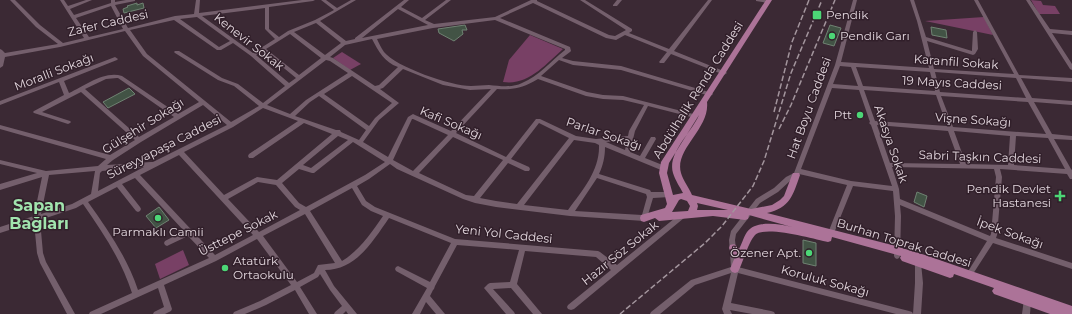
<svg xmlns="http://www.w3.org/2000/svg" width="1072" height="314" font-family="Montserrat,sans-serif">
  <rect width="100%" height="100%" fill="#3b2934"/>
  <g fill="#784065">
    <path d="M1031,0L1041,1L1043,5L1055,6L1060,14H1039Z"/>
    <path d="M984,17L993,35L925,21Z"/>
    <path d="M530,35L563,49C546,64 528,86 503,82L509,60Z"/>
    <path d="M342,52L361,64L350,70L333,58Z"/>
    <path d="M183,250L189,265L160,279L155,264Z"/>
  </g>
  <g fill="#425345" stroke="#6f8272">
    <path d="M137,3V5L143,3L144,8L124,13L123,9L128,7L127,6Z"/>
    <path d="M465,25L467,30H462L463,34L454,41L439,33L438,29Z"/>
    <path d="M830,25L841,28L834,46L823,43Z"/>
    <path d="M931,27L946,30L947,38L932,35Z"/>
    <path d="M129,88L135,94L108,108L103,102Z"/>
    <path d="M917,192L927,196L924,207L914,202Z"/>
    <path d="M159,207L169,220L156,228L146,216Z"/>
    <path d="M803,240L816,243V266L803,263Z"/>
  </g>
  <g fill="none" stroke-linecap="round" stroke-linejoin="round">
    <g fill="#745f6c" fill-rule="evenodd">
      <path d="M10,0H15L40,25L63,43L84,38L60,0H64L68,6L86,0H92L70,9L74,15L111,3V0H115V2L126,0H135V1L115,5L128,28L175,16L194,14L196,0H200L199,13L302,0H315L313,1L269,7V29L279,37L288,31L315,20L334,10L321,0H326L337,8L351,0H356L320,21L346,41L355,39V38L404,0H409L401,7L422,18L446,0H451L425,20L434,24L495,17L531,0H537V1L609,35L615,36L626,30L580,0H585L632,29V31L629,33L669,49L708,0H712L674,51L726,72L727,73L724,75L722,74L671,54L664,63H660L659,62L667,52L625,35L616,40L606,38L533,3L500,18L570,47L571,51L570,52L562,58L573,61L621,66L712,93L713,94L712,95L710,96L621,70L573,65L559,60L541,76L587,92L603,95L623,96L697,115L698,116L697,117L695,118L648,106L635,131L630,152L640,156L651,137H655L656,139L645,158L665,166L666,168L665,170H661L605,147C605,157 603,165 599,174L650,190L651,192H668L670,193L671,195L670,197L653,198L647,218L646,220L644,221L570,216L496,207L475,203L463,199L397,169L390,164L369,179L357,186L366,201L375,207L455,239L598,251L600,252L617,265L680,214L682,213L684,214L685,216L684,218L574,309L571,310L568,309L567,307L568,305L611,270L596,257L525,251L517,284L542,314H533L511,288L493,289L514,312L515,314H506L484,288L488,284L490,283L510,282L519,250L457,245L435,286L434,289L433,290L430,296L445,314H436L426,302L420,314H412L427,288L396,271L395,269L396,267L398,266L430,282L451,243L389,218C373,241 356,270 325,270L334,286L357,314H348L346,311L343,314H334L335,312L342,306L330,290L320,274L318,277L300,287L317,314H309L295,290L266,305L245,314H233L234,312L260,301L291,285L257,239L216,261L164,285L172,309L171,311L165,314H153L154,312L164,307L158,288L101,314H89L90,312L132,293C121,259 103,233 83,204L76,208L40,220L43,253L46,262L75,314H67L40,263L37,253L34,222L0,233V227L34,216L42,177L0,190V184L37,173L0,164V160L46,171L98,166L106,159L0,129V125L110,155L135,140L81,92L42,112L70,121L71,122L70,123L68,124L34,113L33,112L34,111L64,95L59,82L0,105V101L115,57L118,59L117,60L64,81L69,93C84,86 105,70 122,76L178,114L199,102L143,56L125,31L60,47L5,57L3,66L0,68V49L2,50L5,53L58,44L36,27ZM111,6L123,29L89,37L76,18ZM265,8V29L275,39L253,53L202,16ZM398,9L428,25L362,38ZM197,17L230,41L219,47L180,19ZM174,20L217,50H221L233,43L251,56L285,86L263,103L238,84L222,78L179,51H175L174,52L175,53L218,80L234,86L259,106L231,122L147,54L130,30ZM495,20L565,49V50C551,61 539,76 522,83C512,88 500,86 489,85C483,85 477,86 471,86C451,86 396,67 384,52C381,48 379,43 377,39L433,28ZM316,23L341,43L325,55L294,32ZM290,34L321,58L299,75L266,49ZM372,39C379,52 384,62 398,67L379,85L375,86L333,58L330,57L345,45ZM263,51L296,78L289,83L256,55ZM326,60L330,61L348,73L306,100L290,114L267,105ZM403,69L443,85L470,90L491,89L451,131L415,115L413,114L408,117L388,157L363,142L379,120L399,103L380,89L383,88ZM352,76L392,103L375,118L369,126L324,94ZM117,78H118L174,117L139,137L85,89L106,79ZM538,79L586,96L603,99L623,100L644,105L629,131L628,136L596,139L576,136L540,119H536L506,157L456,133L497,89C515,90 522,88 538,79ZM319,96L366,130L359,140L341,132L340,130H336L295,116L310,102ZM203,105L227,125L153,162H151L107,165L113,160L141,142ZM263,108L298,121L249,154L248,156L249,158H253L304,123L332,134L277,180L257,177L224,195L184,152L233,127ZM412,119H413L448,135L413,171L393,160ZM539,123L569,138L517,204L496,201L480,198L508,163L525,171H529L530,169L529,167L511,159ZM338,136L348,140L311,168L303,165ZM453,137L503,160L474,196L466,195L419,173ZM574,140L595,143L599,145C600,170 583,190 568,210L524,205ZM627,140L625,150L606,142ZM353,142L385,162L365,175L306,207L299,203L282,183L299,169L312,173H314ZM179,155L253,235L215,255L140,175ZM144,167L98,191L100,173L102,171ZM95,171L91,194L72,204L41,214L49,175ZM135,178L184,231L165,241L164,243L165,245L167,246L169,245L188,236L209,258L138,290C127,257 108,230 88,202L117,187L136,211L138,212L140,211L141,209L140,207L122,184ZM597,178L646,194L647,197L642,215L575,211ZM258,182L276,185L295,207L300,210L259,232L228,199ZM352,188L362,205L371,211L383,216C371,233 360,250 342,261L310,211ZM305,214L335,263L318,265L314,273L297,282L263,236Z"/>
      <path d="M617,0H622L617,6H613V5Z"/>
      <path d="M756,0H765L770,2L768,3L756,1Z"/>
      <path d="M853,0H857L841,62L929,68L917,21L910,0H914L926,37L972,51V49L973,32L975,30L977,32L978,49L975,54L973,55L927,41L934,69L1014,74L974,0H978L1019,75L1072,78V82L1021,78L1032,98L1072,101V105L1034,102L1052,134L1072,136V140L1054,139L1071,169L1072,170V179H1070L1067,174L1000,169L1002,177L997,235L996,238L1072,263V269L993,243L971,277L969,278L967,277L966,275L967,273L987,241L900,205L901,216L900,256L899,258L897,259L895,258L894,256L895,216L893,191L853,186L834,233L833,235L831,236L829,235L828,233L847,185L799,174L798,177L790,181L778,192L760,203L736,234L735,240L738,267L909,311L912,312L913,314H896L738,273L731,303L771,311L774,312L775,314H752L730,310L732,314H724L722,309L731,273L695,285L660,314H650L651,312L691,280L731,267L729,240L731,231L756,199L774,188L786,177L794,173L835,65ZM840,66L851,67L858,86L833,84ZM856,67L930,72L935,91L863,86ZM935,72L1016,78L1026,98L940,92ZM832,88L859,90L870,122L869,123L871,125L892,186L851,181L801,169ZM864,90L936,95L947,126L875,121ZM941,96L1028,102L1046,134L953,127ZM877,125L948,131L960,164L890,163ZM954,131L1010,136L1008,165L966,164ZM1016,136L1048,138L1065,169L1014,165ZM892,167L994,169L996,177L991,234L990,236L900,199L899,189Z"/>
      <path d="M1026,0H1030L1050,29L1072,31V35L1052,33L1072,64V70L1070,69Z"/>
      <path d="M918,260L920,261L921,263L923,283L921,314H913L915,283V263L916,261Z"/>
      <path d="M1027,298L1030,299L1031,301L1030,314H1022L1024,299Z"/>
    </g>
    <path fill="#ac7398" fill-rule="evenodd" d="M766,0H772L707,102C710,129 674,149 681,173C683,180 689,188 692,195L751,209L772,205L780,200L784,196L792,175L793,173H799L800,175C793,195 790,208 767,213L892,245L925,255L1072,306V314H1050L994,294L992,291L994,288L954,274L953,277L950,278L902,261L900,258L901,256L832,237L831,241L828,242C814,239 765,225 755,235C748,243 743,262 738,272L735,273L732,272L730,269L735,257L733,256L729,248L730,245C735,243 736,245 739,249C742,244 743,238 747,232C756,220 779,224 792,227L749,215L748,219L745,220L713,216L659,221L655,218L644,222L641,221L640,218L641,215L665,208L667,204L659,173L661,162ZM699,115C692,132 667,153 673,173C675,180 680,187 683,193L673,195L667,173L669,163ZM681,199L687,201L690,206L688,211L672,212L679,200ZM697,203L728,210H697L698,206Z"/>
    <g stroke="#a3959d" stroke-width="1.5" stroke-dasharray="5.5 2.5" stroke-linecap="butt">
      <path d="M774,112L792,42L809,0"/>
      <path d="M779,129L791,105L835,0"/>
      <path d="M620,314L705,243L722,226L753,186L764,161L791,73L822,0"/>
    </g>
  </g>
  <g fill="#4cd676" stroke="#311f2a" stroke-width="1.5">
    <rect x="812" y="10" width="10" height="10" rx="2"/>
    <circle cx="832" cy="36" r="4"/>
    <circle cx="860" cy="115" r="4"/>
    <path d="M1058 190h4v4h4v4h-4v4h-4v-4h-4v-4h4z"/>
    <circle cx="158" cy="218" r="4"/>
    <circle cx="809" cy="253" r="4"/>
    <circle cx="225" cy="268" r="4"/>
  </g>
  <g text-anchor="middle" stroke-width="3" stroke-linejoin="round" paint-order="stroke">
    <g font-size="12" fill="#e2d6dd" stroke="#311f2a" text-anchor="start">
      <text x="826" y="19">Pendik</text>
      <text x="840" y="40">Pendik Garı</text>
      <text x="852" y="119" text-anchor="end">Ptt</text>
      <text x="1051" y="193" text-anchor="end">Pendik Devlet<tspan x="1051" dy="14">Hastanesi</tspan></text>
      <text x="158" y="236" text-anchor="middle">Parmaklı Camii</text>
      <text x="801" y="257" text-anchor="end">Özener Apt.</text>
      <text x="233" y="265">Atatürk<tspan x="233" dy="14">Ortaokulu</tspan></text>
    </g>
    <g font-size="12" fill="#e2d6dd" stroke="#311f2a">
      <text transform="translate(108 23) rotate(-13)" y="4">Zafer Caddesi</text>
      <text transform="translate(249 42) rotate(38)" y="4">Kenevir Sokak</text>
      <text transform="translate(956 62) rotate(4)" y="4">Karanfil Sokak</text>
      <text transform="translate(54 72) rotate(-21)" y="4">Moralli Sokağı</text>
      <text transform="translate(952 83) rotate(3)" y="4">19 Mayıs Caddesi</text>
      <text transform="translate(698 90) rotate(-58)" y="4">Abdülhalik Renda Caddesi</text>
      <text transform="translate(809 108) rotate(-70)" y="4">Hat Boyu Caddesi</text>
      <text transform="translate(973 120) rotate(4)" y="4">Vişne Sokağı</text>
      <text transform="translate(451 123) rotate(23)" y="4">Kafi Sokağı</text>
      <text transform="translate(143 126) rotate(-32)" y="4">Gülşehir Sokağı</text>
      <text transform="translate(604 134) rotate(19)" y="4">Parlar Sokağı</text>
      <text transform="translate(891 144) rotate(71)" y="4">Akasya Sokak</text>
      <text transform="translate(164 147) rotate(-27)" y="4">Süreyyapaşa Caddesi</text>
      <text transform="translate(980 157) rotate(2)" y="4">Sabri Taşkın Caddesi</text>
      <text transform="translate(238 233) rotate(-27)" y="4">Üsttepe Sokak</text>
      <text transform="translate(1010 233) rotate(20)" y="4">İpek Sokağı</text>
      <text transform="translate(504 234) rotate(6)" y="4">Yeni Yol Caddesi</text>
      <text transform="translate(904 243) rotate(17)" y="4">Burhan Toprak Caddesi</text>
      <text transform="translate(620 253) rotate(-39)" y="4">Hazır Söz Sokak</text>
      <text transform="translate(825 281) rotate(15)" y="4">Koruluk Sokağı</text>
    </g>
    <g font-size="16" font-weight="bold" fill="#a1e4ae" stroke="#311f2a">
      <text x="39" y="211">Sapan<tspan x="39" dy="18">Bağları</tspan></text>
    </g>
  </g>
</svg>
